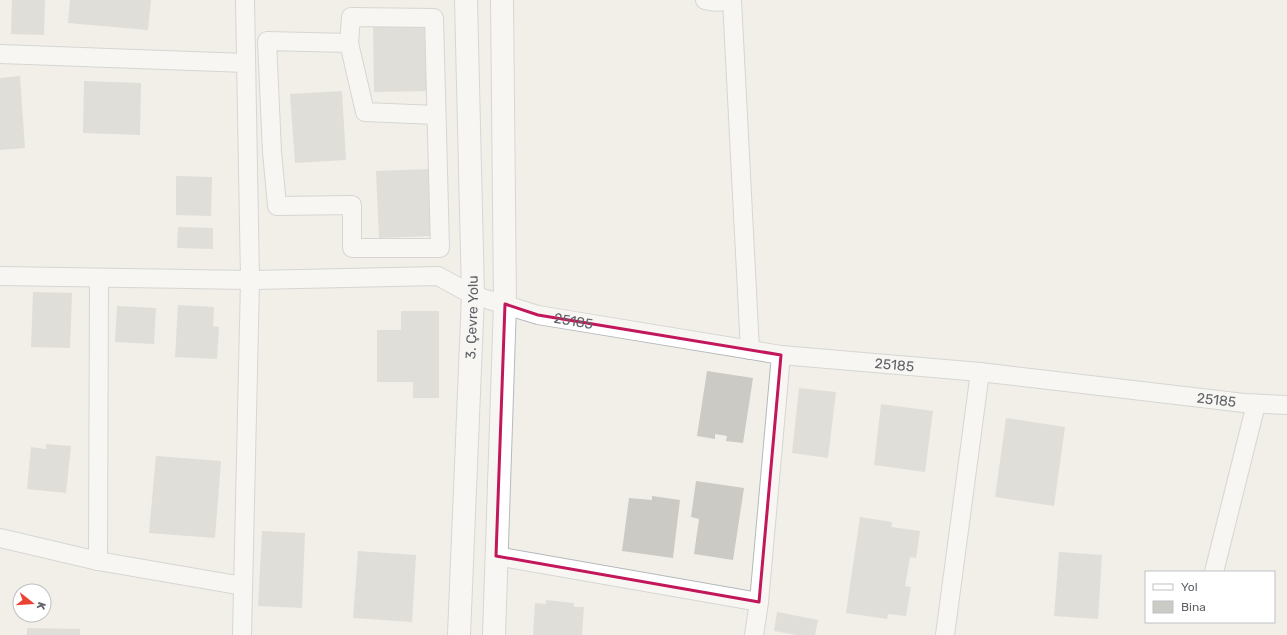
<svg xmlns="http://www.w3.org/2000/svg" width="1287" height="635" font-family="Rubik,sans-serif">
  <rect width="100%" height="100%" fill="#f1efe8"/>
  <g fill="#cccac5">
    <path d="M12,0H45L44,35L11,34Z"/>
    <path d="M70,0H151L148,30L68,23Z"/>
    <path d="M431,21L432,91L374,92L373,22Z"/>
    <path d="M20,76L25,148L0,150V78Z"/>
    <path d="M84,81L141,83L140,135L83,133Z"/>
    <path d="M342,91L346,160L295,163L290,94Z"/>
    <path d="M430,169L432,236L379,238L376,171Z"/>
    <path d="M176,176L212,177L211,216L176,215Z"/>
    <path d="M178,227L213,228V249L177,248Z"/>
    <path d="M33,292L72,293L70,348L31,347Z"/>
    <path d="M178,305L214,307L213,326L219,327L217,359L175,357Z"/>
    <path d="M117,306L156,308L154,344L115,342Z"/>
    <path d="M401,311H439V398H413V382H377V330H401Z"/>
    <path d="M707,371L753,378L743,443L726,441L727,436L715,434V439L697,436Z"/>
    <path d="M799,388L836,392L828,458L792,453Z"/>
    <path d="M881,404L933,411L925,472L874,465Z"/>
    <path d="M1006,418L1065,427L1054,506L995,497Z"/>
    <path d="M46,444L71,446L66,493L27,489L31,447L46,449Z"/>
    <path d="M156,456L221,461L215,538L149,533Z"/>
    <path d="M696,481L744,488L733,560L694,554L699,519L691,517Z"/>
    <path d="M652,496L680,500L673,558L622,551L629,498L652,500Z"/>
    <path d="M860,517L892,522L891,527L920,531L916,558L910,557L905,586L911,587L906,616L888,614L887,619L846,613Z"/>
    <path d="M262,531L305,533L302,608L258,606Z"/>
    <path d="M358,551L416,555L412,622L353,618Z"/>
    <path d="M1059,552L1102,555L1098,619L1054,616Z"/>
    <path d="M546,600L574,603V607H584L582,635H533L535,603L546,604Z"/>
    <path d="M777,612L818,620L815,635H797L774,631Z"/>
    <path d="M27,628L80,629V635H27Z"/>
  </g>
  <g fill="none" stroke-linecap="round" stroke-linejoin="round">
    <defs>
      <g id="minor">
        <path d="M705,0C713,2 720,3 728,0"/>
        <path d="M732,0L750,350"/>
        <path d="M349,43L267,41L272,152L277,206L352,205V248H440L434,18L351,17L349,43L365,112L436,115"/>
        <path d="M0,54L246,63"/>
        <path id="s1" d="M0,276L250,280L438,276L473,295L538,315L781,355L980,372L1244,403L1287,405"/>
        <path d="M0,538L98,561L243,586"/>
        <path d="M496,556L759,602"/>
        <path d="M98,561L99,278"/>
        <path d="M1214,572L1256,404"/>
        <path d="M242,635L250,280L245,0"/>
        <path d="M754,635L759,602L781,355"/>
        <path d="M945,635L980,372"/>
      </g>
      <g id="secondary">
        <path id="s2" d="M459,635L473,295L466,0"/>
        <path d="M494,635L505,304L502,0"/>
      </g>
    </defs>
    <use href="#minor" stroke="#b5b8bc" stroke-width="20"/>
    <use href="#secondary" stroke="#b6babf" stroke-width="24"/>
    <use href="#minor" stroke="#fff" stroke-width="18"/>
    <use href="#secondary" stroke="#fff" stroke-width="22"/>
  </g>
  <path d="M0 0H1287V635H0ZM505,304L538,315L781,355L759,602L496,556Z" fill="#f1efe8" fill-opacity=".55" fill-rule="evenodd"/>
  <path fill="none" stroke="#c2185b" stroke-width="3" stroke-linejoin="round" d="M505,304L538,315L781,355L759,602L496,556Z"/>
  <g text-anchor="middle" stroke-width="3" stroke-linejoin="round" paint-order="stroke">
    <g font-size="14" fill="#5f6368" stroke="#fff">
      <text dy="5" stroke="none"><textPath href="#s2" startOffset="318">3. Çevre Yolu</textPath></text>
      <text dy="5" stroke="none"><textPath href="#s1" startOffset="582">25185</textPath></text>
      <text dy="5" stroke="none"><textPath href="#s1" startOffset="906">25185</textPath></text>
      <text dy="5" stroke="none"><textPath href="#s1" startOffset="1230">25185</textPath></text>
    </g>
  </g>
  <rect x="1145" y="571" width="130" height="52" fill="#ffffff" stroke="#bfc1c3"/>
  <rect x="1153" y="584" width="20" height="6" fill="#ffffff" stroke="#bfc1c3"/>
  <text x="1181" y="591" font-size="12" fill="#5f6368">Yol</text>
  <rect x="1153" y="601" width="20" height="12" fill="#cccac5" stroke="#bfc1c3"/>
  <text x="1181" y="611" font-size="12" fill="#5f6368">Bina</text>
  <g transform="translate(32 603) rotate(107)"><circle r="19" fill="#ffffff" stroke="#bfc1c3"/>
  <path d="M0-3L7 15L0 10L-7 15Z" fill="#ea4335"/>
  <text y="-6" font-size="11" font-weight="bold" text-anchor="middle" fill="#5f6368">K</text>
  </g>
</svg>
